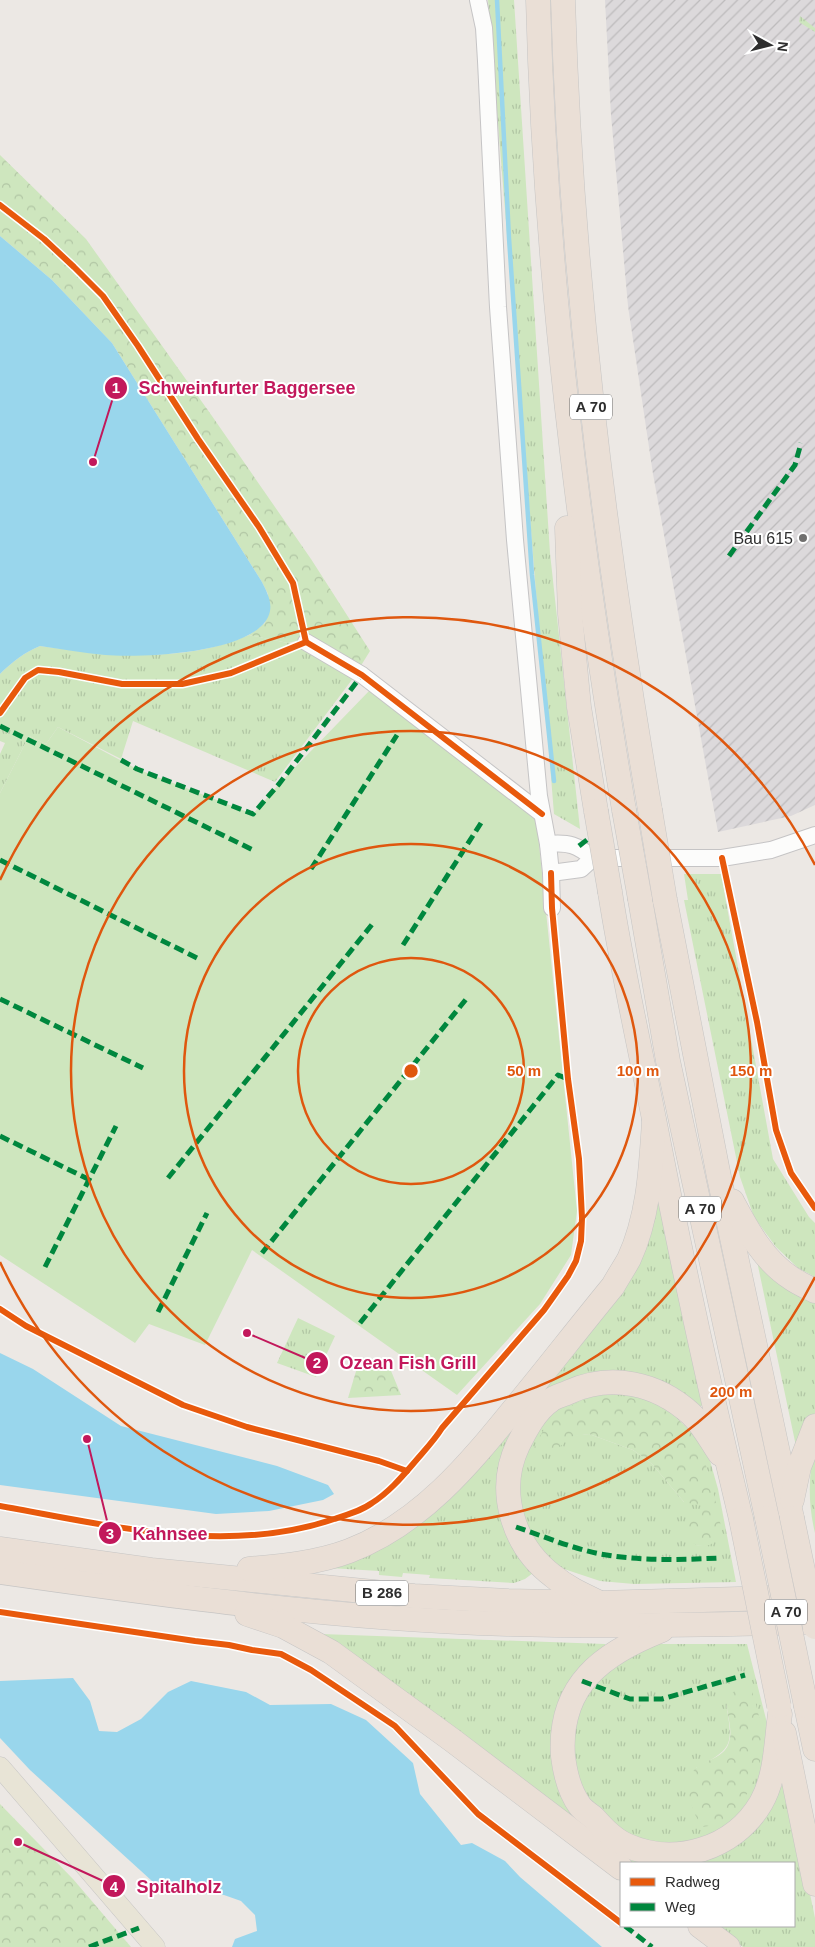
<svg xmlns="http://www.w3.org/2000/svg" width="815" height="1947" font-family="Helvetica,sans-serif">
  <defs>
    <pattern id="industrial-furrows" width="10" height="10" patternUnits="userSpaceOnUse" patternTransform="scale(1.25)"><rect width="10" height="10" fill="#dcd9db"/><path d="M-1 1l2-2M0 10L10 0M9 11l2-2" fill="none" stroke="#bdbbbc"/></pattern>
    <pattern id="grass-tufts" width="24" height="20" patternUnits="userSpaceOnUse" patternTransform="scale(1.25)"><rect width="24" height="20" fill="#cee6be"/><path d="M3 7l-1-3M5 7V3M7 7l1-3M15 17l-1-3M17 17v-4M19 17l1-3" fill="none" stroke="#b1c6a4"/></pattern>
    <pattern id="forest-crowns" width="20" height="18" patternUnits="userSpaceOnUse" patternTransform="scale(1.25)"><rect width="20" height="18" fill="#cee6be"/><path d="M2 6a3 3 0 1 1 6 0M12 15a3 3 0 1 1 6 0" fill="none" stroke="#b1c6a4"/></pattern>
  </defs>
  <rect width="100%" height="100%" fill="#ece8e4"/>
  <path fill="url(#industrial-furrows)" d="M605,0H815V805L791,816L718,832L653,474L628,306L611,115Z"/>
  <g fill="url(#grass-tufts)" fill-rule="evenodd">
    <path d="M488,0H514L550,553L580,829L554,814Z"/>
    <path d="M800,16L815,28V32L799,22Z"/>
    <path d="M249,635L312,648L354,677L275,782L133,721L121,759L58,727L46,744L29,736L0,793V754L5,743L0,741V674C12,662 25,652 40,646C110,655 183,664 249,635Z"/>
    <path d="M684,874H721L773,1159L809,1217L815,1223V1277L798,1268L776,1247L754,1217L740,1177L684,900H688Z"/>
    <path d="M659,1187L705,1404L701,1406L675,1387L648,1376L587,1375L502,1458L533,1573L525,1579L514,1583L429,1578L430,1575L403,1573L402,1577L379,1575V1571L330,1568L511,1427L573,1355L636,1268Z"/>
    <path d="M754,1247L815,1294V1413L804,1429L797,1451Z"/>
    <path d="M298,1318L335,1336L316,1377L277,1363Z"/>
    <path d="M605,1390L665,1402L705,1443L718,1489L736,1582L634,1584L600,1581L564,1569L550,1560L541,1551L522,1519L516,1482L527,1440L552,1411L570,1401ZM664,1412L684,1423L697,1442L708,1473L684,1502L652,1464L633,1450L589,1434L569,1436ZM711,1513C729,1526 718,1549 696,1545Z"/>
    <path d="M815,1446V1533C808,1505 808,1474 815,1446Z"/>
    <path d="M321,1634L605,1644L606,1647L561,1706L590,1831Z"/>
    <path d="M656,1644H747L767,1723L765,1771L745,1812L722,1830L693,1841L674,1843L648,1841L631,1836L616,1828L588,1799L579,1779L573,1758L574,1735L579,1710L603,1672ZM726,1703L747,1793L696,1768C734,1748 733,1745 726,1703Z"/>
    <path d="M783,1785L788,1788L815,1918V1947H743L715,1926H794V1863H633L611,1847L690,1860Z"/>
  </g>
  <g fill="url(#forest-crowns)">
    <path d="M0,155L86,239L212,416L311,559L370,651L357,672L312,637L288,643L249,635L265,623L268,594L262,582L112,343L52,280L0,236Z"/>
    <path d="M389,1366L401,1395L348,1398L357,1368Z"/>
    <path d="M593,1396C609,1396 625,1396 640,1400C662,1407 688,1422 698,1443C706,1462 711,1483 716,1503L702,1506L684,1502L652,1464L633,1450L589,1434L569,1437C557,1451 552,1456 533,1451C545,1420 563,1408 593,1396Z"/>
    <circle cx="703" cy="1528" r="18"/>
    <path d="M745,1685L751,1688C756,1704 761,1720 762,1737C765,1771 740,1822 703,1827C691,1814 681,1780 697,1767C707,1760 723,1757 728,1745C738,1721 711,1699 745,1685Z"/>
    <path d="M0,1804L73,1879L131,1947H0Z"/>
  </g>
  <path fill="#cee6be" d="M369,691L382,692L536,815L577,1211L571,1255L540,1304L457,1395L252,1250L205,1345L149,1324L135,1343L0,1255V793L29,736L46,744L58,727L137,769L253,814L279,784Z"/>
  <g fill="#99d6ec">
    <path d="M0,236L52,280L112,343L262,582C266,590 272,601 270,611C262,654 140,658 105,655C84,653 62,649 40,646C25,652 12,662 0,674Z"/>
    <path d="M0,1353L33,1369L121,1426L277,1466L328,1485L334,1494L323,1500L269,1511L216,1514L0,1485Z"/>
    <path d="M73,1678L90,1701L99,1731L117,1732L141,1719L168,1692L191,1681L246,1692L270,1705L331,1704L366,1720L413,1763L420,1794L461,1845L472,1843L505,1861L520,1877L602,1947H232L235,1939L257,1931L255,1915L241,1901L224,1895L163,1891L30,1770L0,1738V1681Z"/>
  </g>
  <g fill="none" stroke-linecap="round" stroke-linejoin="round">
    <path stroke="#99d6ec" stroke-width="4.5" d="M497,0L509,238L532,575L554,781"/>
    <defs>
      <g id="minor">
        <path d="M478,0L484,28L486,61L498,307L515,540L539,796L548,844L551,873L552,908"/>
        <path d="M306,642L362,675L542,814"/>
        <path d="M548,844C569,842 577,845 593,858H722L771,850L815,835"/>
        <path d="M551,873L581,869L593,858"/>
      </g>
      <path id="major" d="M0,1767L155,1947"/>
      <g id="highway">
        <path d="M538,0C545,272 579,542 624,810"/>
        <path d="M563,0C571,273 604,541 650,810"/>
        <path d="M567,528L570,614L579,707L596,811"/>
        <path d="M610,892C622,969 639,1044 654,1119C680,1253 709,1386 741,1519"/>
        <path d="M640,899L668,1061L767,1518"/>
        <path d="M665,900L719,1177L792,1518"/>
        <path d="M732,1201C747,1229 763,1260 791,1278C798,1283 807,1287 815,1291"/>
        <path d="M792,1500L799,1467L815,1426"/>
        <path d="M0,1549L151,1570L414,1596L508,1601L599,1603L803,1597"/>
        <path d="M249,1569C283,1566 317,1563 349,1551C422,1523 470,1463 518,1404C550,1365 581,1325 613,1286C618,1277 624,1268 629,1259C649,1216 651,1167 654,1121"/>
        <path d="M0,1572C168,1596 337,1619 507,1624C607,1627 708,1625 808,1622"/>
        <path d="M596,1601C581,1594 566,1587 553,1576C513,1546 496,1491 518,1445C526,1429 536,1410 551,1400C556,1396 563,1395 569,1392C611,1373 657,1383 691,1414C703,1425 711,1441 720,1454"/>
        <path d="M247,1614L283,1626L331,1652L452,1740L621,1868"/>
        <path d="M662,1630C603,1653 558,1685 563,1756C565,1773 569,1791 580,1806C583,1810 589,1814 594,1818C603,1828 613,1839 626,1845C675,1867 734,1849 761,1803C776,1777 776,1743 780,1714"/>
        <path d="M806,1706L815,1749"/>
        <path d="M784,1733L815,1884"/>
        <path d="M700,1926L728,1947"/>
      </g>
    </defs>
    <use href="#minor" stroke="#c5c4c5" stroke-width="18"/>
    <use href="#major" stroke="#c6c5c4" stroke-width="21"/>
    <use href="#highway" stroke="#c6c5c4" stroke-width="25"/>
    <use href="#minor" stroke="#fcfcfb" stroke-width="16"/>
    <use href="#major" stroke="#e8e4d6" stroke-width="20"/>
    <use href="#highway" stroke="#eadfd6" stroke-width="24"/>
    <defs>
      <g id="highway-bridge">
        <path d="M624,810L640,899"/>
        <path d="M650,810L665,900"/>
        <path d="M596,811L610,892"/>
        <path d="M767,1518L806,1706"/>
        <path d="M792,1518L815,1627"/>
        <path d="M741,1519L779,1706"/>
      </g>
    </defs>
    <use href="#highway-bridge" stroke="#c6c5c4" stroke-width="25" stroke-linecap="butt"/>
    <use href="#highway-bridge" stroke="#eadfd6" stroke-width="24"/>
    <g stroke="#00873e" stroke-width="5" stroke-dasharray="10 5" stroke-linecap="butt">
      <path d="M729,556L795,465L801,443"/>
      <path d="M0,726L253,850"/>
      <path d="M121,760L137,769L253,814L279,784L362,675"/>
      <path d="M579,846L588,839"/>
      <path d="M0,860L199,959"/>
      <path d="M311,869L397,735"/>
      <path d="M403,945L481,823"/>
      <path d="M0,999L143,1068"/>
      <path d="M0,1136L88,1179"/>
      <path d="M168,1178L374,922"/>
      <path d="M262,1253L467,998"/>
      <path d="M45,1267L116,1126"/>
      <path d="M158,1312L207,1213"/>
      <path d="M360,1323L558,1075L568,1079"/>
      <path d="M516,1527C543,1536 571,1548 600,1554C639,1561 680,1560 719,1558"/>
      <path d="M582,1681L630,1699H662L745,1675"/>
      <path d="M625,1926L652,1947"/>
      <path d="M89,1947L139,1928"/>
    </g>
    <defs>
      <g id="cycleway">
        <path d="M0,205L44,239L74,267L103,296L138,346L198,439L259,527L293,583L306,642L231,673L182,684H122L59,672L38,670L25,678L0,713"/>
        <path d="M306,642L362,675L542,814"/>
        <path d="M722,858L757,1022L776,1130L791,1173L815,1208"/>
        <path d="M0,1309L26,1326L183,1405L247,1427L379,1461L407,1471"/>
        <path d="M0,1506C108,1525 226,1556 334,1519C347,1515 361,1511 372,1503C388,1493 401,1478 413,1464C423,1452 434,1441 442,1428L544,1310L568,1276L576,1261L581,1241L582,1218L579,1159L568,1079L552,908L551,873"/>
        <path d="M0,1612L195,1641L229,1645L252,1650L281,1654L311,1670L395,1726L478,1814L621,1923"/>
      </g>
    </defs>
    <use href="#cycleway" stroke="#fff" stroke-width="9"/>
    <use href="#cycleway" stroke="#e8590c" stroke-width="6"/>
  </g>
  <g fill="none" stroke="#df570e" stroke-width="2.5">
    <circle cx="411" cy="1071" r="113"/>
    <circle cx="411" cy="1071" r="227"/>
    <circle cx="411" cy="1071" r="340"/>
    <path d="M815 1277A453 453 0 0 1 0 1262M0 880A453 453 0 0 1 815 865"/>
  </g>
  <circle fill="#706f6e" stroke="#fff" stroke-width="2" cx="803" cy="538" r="5"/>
  <g text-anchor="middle" stroke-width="4" stroke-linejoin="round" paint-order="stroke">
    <g fill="#fff" stroke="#6d6d6d" stroke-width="1">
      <rect x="570" y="394.5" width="42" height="25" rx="4"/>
      <rect x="679" y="1196.5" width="42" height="25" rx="4"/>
      <rect x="356" y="1580.5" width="52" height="25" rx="4"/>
      <rect x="765" y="1599.5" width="42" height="25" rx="4"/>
    </g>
    <g font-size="15" font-weight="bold" fill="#2e2e2e">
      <text x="591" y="412">A 70</text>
      <text x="700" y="1214">A 70</text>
      <text x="382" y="1598">B 286</text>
      <text x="786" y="1617">A 70</text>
    </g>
    <g font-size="16" fill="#2e2e2e" stroke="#fff" text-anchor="end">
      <text x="793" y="544">Bau 615</text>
    </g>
  </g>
  <circle cx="411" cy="1071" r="8" fill="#df570e" stroke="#fff" stroke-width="2.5"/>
  <g font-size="15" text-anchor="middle" font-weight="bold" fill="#df570e" stroke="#fff" stroke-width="4" stroke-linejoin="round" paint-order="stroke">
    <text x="524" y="1076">50 m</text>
    <text x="638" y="1076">100 m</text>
    <text x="751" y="1076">150 m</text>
    <text x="731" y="1397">200 m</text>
  </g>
  <path fill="none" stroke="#c2185b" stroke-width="2" d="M93 462L116 388M247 1333L317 1363M87 1439L110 1533M18 1842L114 1886"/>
  <g fill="#c2185b" stroke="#fff" stroke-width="2">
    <circle cx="93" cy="462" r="5"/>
    <circle cx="247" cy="1333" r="5"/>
    <circle cx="87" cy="1439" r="5"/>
    <circle cx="18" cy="1842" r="5"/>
    <circle cx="116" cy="388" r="12"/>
    <circle cx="317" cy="1363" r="12"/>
    <circle cx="110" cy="1533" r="12"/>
    <circle cx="114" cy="1886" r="12"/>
  </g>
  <g font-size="15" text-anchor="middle" font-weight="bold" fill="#fff">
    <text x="116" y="393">1</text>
    <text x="317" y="1368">2</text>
    <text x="110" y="1539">3</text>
    <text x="114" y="1892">4</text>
  </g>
  <g font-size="18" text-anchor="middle" font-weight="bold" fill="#c2185b" stroke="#fff" stroke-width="4" stroke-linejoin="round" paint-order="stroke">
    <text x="247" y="394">Schweinfurter Baggersee</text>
    <text x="408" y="1369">Ozean Fish Grill</text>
    <text x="170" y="1540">Kahnsee</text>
    <text x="179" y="1893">Spitalholz</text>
  </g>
  <rect x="620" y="1862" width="175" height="65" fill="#ffffff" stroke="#ababab"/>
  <rect x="630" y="1878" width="25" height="8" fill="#e8590c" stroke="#ababab"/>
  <text x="665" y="1887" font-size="15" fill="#2e2e2e">Radweg</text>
  <rect x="630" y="1903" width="25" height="8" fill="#00873e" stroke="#ababab"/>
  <text x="665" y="1912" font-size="15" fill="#2e2e2e">Weg</text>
  <g transform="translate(770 45) rotate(97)" stroke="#ffffff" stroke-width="4" paint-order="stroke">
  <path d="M0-4L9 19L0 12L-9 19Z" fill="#2e2e2e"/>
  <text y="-8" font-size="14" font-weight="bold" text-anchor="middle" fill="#2e2e2e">N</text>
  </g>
</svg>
